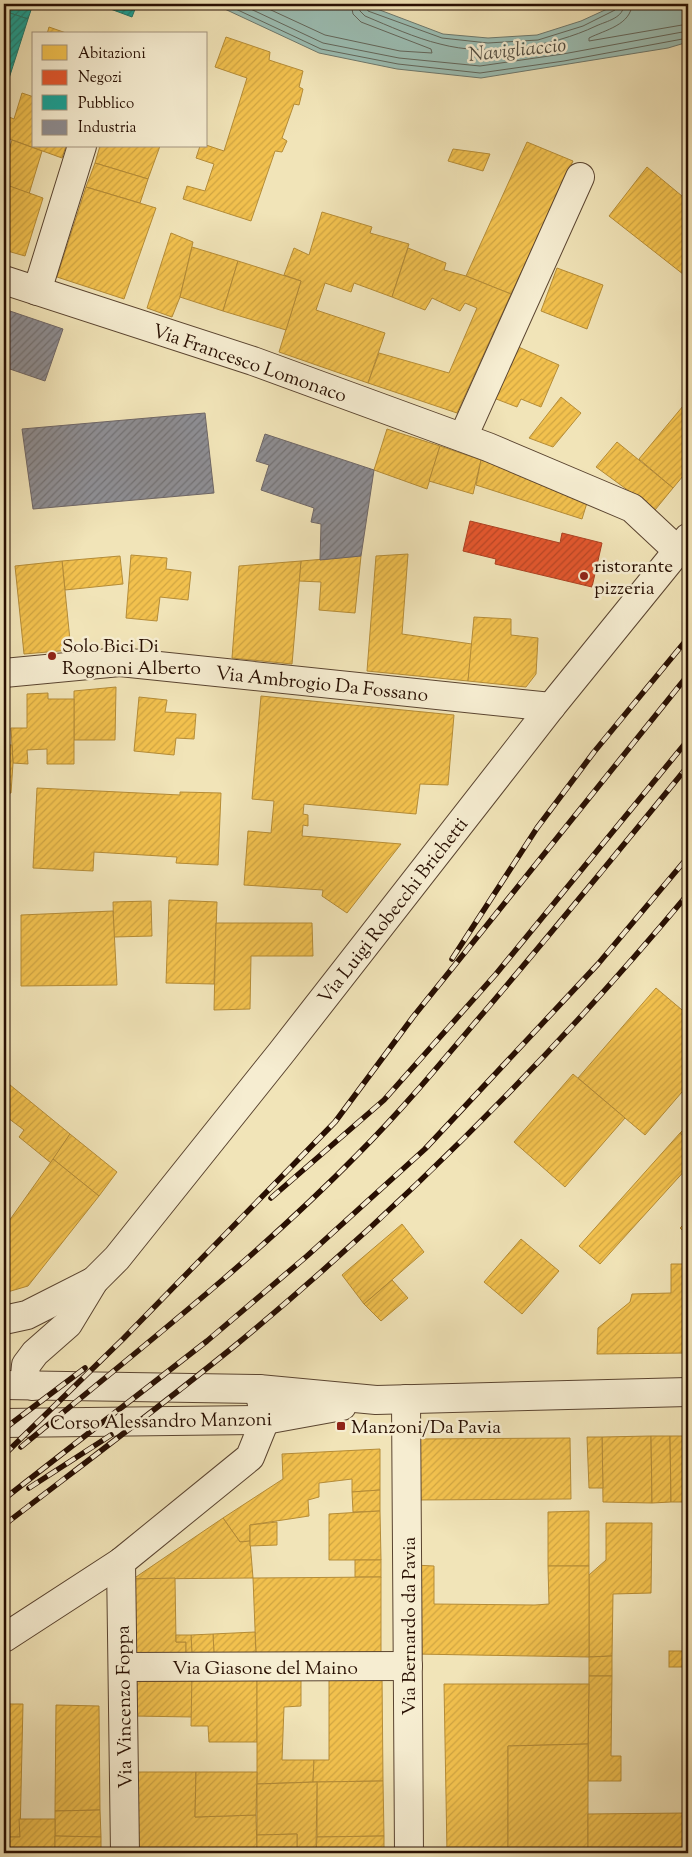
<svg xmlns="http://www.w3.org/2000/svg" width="692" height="1857" font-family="'Sorts Mill Goudy',serif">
  <defs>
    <pattern id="homes-hatch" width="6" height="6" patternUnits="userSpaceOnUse" patternTransform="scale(1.25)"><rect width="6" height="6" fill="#f2c14e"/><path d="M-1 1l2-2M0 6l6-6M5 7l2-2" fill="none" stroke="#d0a542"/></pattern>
    <pattern id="shops-hatch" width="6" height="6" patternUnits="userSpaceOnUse" patternTransform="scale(1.25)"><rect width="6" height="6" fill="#e4572e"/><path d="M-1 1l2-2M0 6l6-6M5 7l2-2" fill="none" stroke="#b94625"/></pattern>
    <pattern id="public-hatch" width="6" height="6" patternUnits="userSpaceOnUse" patternTransform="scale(1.25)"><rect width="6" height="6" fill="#17a398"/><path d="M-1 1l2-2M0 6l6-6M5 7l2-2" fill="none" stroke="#15837a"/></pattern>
    <pattern id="industry-hatch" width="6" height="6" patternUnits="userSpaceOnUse" patternTransform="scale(1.25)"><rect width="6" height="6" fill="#8d8d92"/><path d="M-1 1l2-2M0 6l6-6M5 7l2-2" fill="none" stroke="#737275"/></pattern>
  </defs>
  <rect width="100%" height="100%" fill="#f1e4b8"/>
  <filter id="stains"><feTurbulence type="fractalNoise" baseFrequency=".004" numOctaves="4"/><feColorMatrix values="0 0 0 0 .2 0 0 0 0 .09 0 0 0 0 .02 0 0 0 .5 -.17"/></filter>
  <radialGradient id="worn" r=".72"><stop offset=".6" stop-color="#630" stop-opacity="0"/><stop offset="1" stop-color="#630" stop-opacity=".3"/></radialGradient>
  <path fill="#9bbeb4" stroke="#6d786d" d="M214,4H364L443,34L488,38L537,35L581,21L618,4H688V42L668,48L481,78L397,69L319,53Z"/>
  <g fill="url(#homes-hatch)" stroke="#b58c37">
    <path d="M49,27L69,34H47Z"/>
    <path d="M226,37L270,52L269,60L303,71L299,87L303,89L299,105L294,104L282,138L287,141L282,152L275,151L251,221L183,199L187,186L205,191L214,164L196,158L200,146L206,145L224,151L247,78L215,67Z"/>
    <path d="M22,93L34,97V146H66L62,158L4,137L9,117L14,119Z"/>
    <path d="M12,140L42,151L29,194L4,184V167Z"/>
    <path d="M527,142L573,161L511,294L466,276Z"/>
    <path d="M100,146H160L148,179L95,163Z"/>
    <path d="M453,149L490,154L483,171L448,161Z"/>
    <path d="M95,163L148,179L140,203L86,187Z"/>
    <path d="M647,167L688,201V278L609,216Z"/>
    <path d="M4,184L43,198L25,256L4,250Z"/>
    <path d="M86,187L156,208L124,299L57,277Z"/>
    <path d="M322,212L372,227L370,233L409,244L392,297L354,283L351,292L325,283L316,310L385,333L368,383L279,352L301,281L284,275L294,248L309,255Z"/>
    <path d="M171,233L193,242L180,297L172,317L147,308Z"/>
    <path d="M192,247L238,261L223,311L180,297Z"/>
    <path d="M408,248L446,263L444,270L466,276L511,294L457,413L368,383L379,353L449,373L477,308L465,303L460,311L432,298L425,310L392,297Z"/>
    <path d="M238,261L301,281L286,330L223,311Z"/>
    <path d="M557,268L603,285L587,329L541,311Z"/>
    <path d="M514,345L559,365L541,407L521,399L517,407L491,397Z"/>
    <path d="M561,397L581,413L553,447L529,438Z"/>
    <path d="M688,400V470L673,488L639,459Z"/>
    <path d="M387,429L440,446L427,489L374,470Z"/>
    <path d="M617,442L673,488L655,510L596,467Z"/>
    <path d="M440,446L481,460L473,494L429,481Z"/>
    <path d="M481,460L590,493L582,519L476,485Z"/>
    <path d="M408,554L402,634L472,644L468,681L367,671L376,556Z"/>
    <path d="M131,555L167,558L166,569L191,572L188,600L160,597L157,621L126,618Z"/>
    <path d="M120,556L123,584L65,590L62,561Z"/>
    <path d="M361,556L355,613L319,610L321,582L299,581L301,561Z"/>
    <path d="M62,561L71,650L24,654L15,566Z"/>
    <path d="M301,561L292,664L232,658L239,566Z"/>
    <path d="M474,617L511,619V635L538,638L536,674L526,687L468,681Z"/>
    <path d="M116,687L115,740H74V691Z"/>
    <path d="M48,693V699H74V764H47V749L27,750L28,764L13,763L11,728H27V694Z"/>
    <path d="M261,696L454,715L448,785L420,784L416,814L304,804L303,814L308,815V826L303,825L302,836L401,844L347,913L322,896L323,890L244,885L248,831L271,833L274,801L252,799Z"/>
    <path d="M139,697L167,700L165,712L196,714L194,739L176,738L174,755L134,751Z"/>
    <path d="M4,727L7,745H12L13,763L11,793L4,794Z"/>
    <path d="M37,788L180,795V792L221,793L218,865L176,863L177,857L94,852L93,871L33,868Z"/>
    <path d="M169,900L217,902L214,984L166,983Z"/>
    <path d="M151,901L152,936L114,937L113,902Z"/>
    <path d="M113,911L117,985L21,986V915Z"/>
    <path d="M216,923H312L313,956H251L250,1009L214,1010Z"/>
    <path d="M656,988L688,1015V1085L645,1135L578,1078Z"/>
    <path d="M573,1074L625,1118L565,1187L514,1142Z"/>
    <path d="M4,1080L70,1134L51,1163L19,1137L24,1130L4,1115Z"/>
    <path d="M688,1125V1141L680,1133Z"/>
    <path d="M680,1133L688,1141V1167L600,1264L579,1246Z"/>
    <path d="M70,1134L117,1172L99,1196L53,1159Z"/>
    <path d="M53,1159L99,1196L28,1286L4,1293V1228Z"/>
    <path d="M688,1220V1236L680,1228Z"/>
    <path d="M402,1224L424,1252L364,1304L342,1275Z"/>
    <path d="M521,1239L559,1271L522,1314L484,1282Z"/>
    <path d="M671,1264H688V1353L597,1354L598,1328L630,1302L632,1294L671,1293Z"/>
    <path d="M392,1280L408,1298L381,1321L364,1304Z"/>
    <path d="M651,1436L652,1503L603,1502L602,1437Z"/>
    <path d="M651,1436H670L671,1502L652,1503Z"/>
    <path d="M670,1436H688V1502H671Z"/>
    <path d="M587,1437H602L603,1488H589Z"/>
    <path d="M570,1438L571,1499L414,1500L413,1439Z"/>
    <path d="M380,1449V1490L352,1492V1479L319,1483V1497L308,1500L309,1516L250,1525V1541L240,1542L223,1518L283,1479L282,1454Z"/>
    <path d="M380,1490V1511L353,1512L352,1492Z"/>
    <path d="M380,1511L381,1560H329V1514Z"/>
    <path d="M589,1511V1566H548V1512Z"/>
    <path d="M223,1518L240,1542L250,1541L253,1578L133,1579Z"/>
    <path d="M277,1522V1545L250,1546V1525Z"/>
    <path d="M606,1523H652L651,1593L613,1594L612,1656L589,1657V1575L606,1560Z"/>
    <rect x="355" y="1560" width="26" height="17"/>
    <path d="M414,1565L434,1566V1604L535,1605L549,1604L548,1566H589V1657L415,1654Z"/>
    <path d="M381,1577V1653L256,1654L253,1578Z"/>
    <path d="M175,1578L176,1642H186V1655L134,1656L133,1579Z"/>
    <path d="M255,1632L256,1654H214L213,1634Z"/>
    <path d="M213,1634L214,1654L192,1655L191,1635Z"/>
    <path d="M176,1635H191L192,1655H186V1642H176Z"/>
    <rect x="669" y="1651" width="19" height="16"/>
    <path d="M612,1656V1676H589V1657Z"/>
    <path d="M134,1674H192V1717L134,1716Z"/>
    <path d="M192,1674H257V1742H209L208,1726H191Z"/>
    <path d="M257,1674L301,1675V1706L284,1707L282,1760H314L313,1782L257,1784Z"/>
    <path d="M329,1675H382L383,1781L313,1782L314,1760H329Z"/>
    <path d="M589,1676H612L611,1756H621V1781H588Z"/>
    <path d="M444,1684H589L588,1744L508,1746V1853H447Z"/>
    <path d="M4,1704H23L20,1837H4Z"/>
    <path d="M56,1705L99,1706L100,1810L55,1811Z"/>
    <path d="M588,1744V1853H508V1746Z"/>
    <path d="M135,1772H196L195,1817L256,1815L257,1853H135Z"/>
    <path d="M196,1772H257L256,1815L195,1817Z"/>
    <path d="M383,1781L384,1836L317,1837V1782Z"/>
    <path d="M317,1782L316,1853H297V1834L257,1835V1784Z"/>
    <path d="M100,1810L101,1837L55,1836V1811Z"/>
    <path d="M688,1813V1853H588V1814Z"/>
    <path d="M19,1819H55V1853H4V1837H20Z"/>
    <path d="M297,1834V1853H257V1835Z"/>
    <path d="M55,1836L101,1837V1853H55Z"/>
    <path d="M384,1836V1853H316L317,1837Z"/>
  </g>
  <path fill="url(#shops-hatch)" stroke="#ac4121" d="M470,521L560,543L562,533L602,543L592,587L495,564L496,559L463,551Z"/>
  <g fill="url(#public-hatch)" stroke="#1c776b">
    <path d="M4,4H33L28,19L4,11Z"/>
    <path d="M97,4H137L132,17Z"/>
    <path d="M4,11L28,19L4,94Z"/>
  </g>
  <g fill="url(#industry-hatch)" stroke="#6f6767">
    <path d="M4,309L63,329L45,381L4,367Z"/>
    <path d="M205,413L214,493L33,509L22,429Z"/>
    <path d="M265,434L374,470L361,556L320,560L321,524L311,522L314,508L261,490L269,465L256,461Z"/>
  </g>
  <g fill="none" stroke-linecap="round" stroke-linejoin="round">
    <g stroke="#62665b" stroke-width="1">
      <path d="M225,4L321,49L398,64L480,73L564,61L688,38"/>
      <path d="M240,4L323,43L399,58L480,66L563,54L688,31"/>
      <path d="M258,4L325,35L400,51L432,53L431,49L361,22L353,14L351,4"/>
      <path d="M358,4L360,11L365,16C389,26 415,38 440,44C488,57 552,47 596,26C607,21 624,18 624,4"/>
      <path d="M365,4L368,11L442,38L488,43L538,40L583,26L615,10L618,4"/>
      <path d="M632,4C631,25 605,30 589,38V41L688,24"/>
    </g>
    <defs>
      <g id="minor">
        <path d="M4,280L253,361L488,447L632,508L678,551"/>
        <path d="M37,291L82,146"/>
        <path d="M463,437L580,177"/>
        <path d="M4,673L120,662L551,707"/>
        <path d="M406,1399L409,1853"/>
        <path d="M121,1562L125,1853"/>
        <path d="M4,1638L121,1562L250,1457L265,1420L259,1389"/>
        <path d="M123,1667L408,1666"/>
      </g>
      <g id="tertiary">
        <path d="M4,1320L27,1315L94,1281"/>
        <path d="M4,1385L259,1389L376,1400L688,1392"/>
        <path d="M33,1386L25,1376L26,1365L35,1353L68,1324L94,1281L117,1258L281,1053L551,707L688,538"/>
        <path d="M4,1423L265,1420L342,1406"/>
      </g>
    </defs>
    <use href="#minor" stroke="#5a4430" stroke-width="30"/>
    <use href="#tertiary" stroke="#5a4430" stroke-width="30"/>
    <use href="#minor" stroke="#f6edd1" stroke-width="28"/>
    <use href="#tertiary" stroke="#f6edd1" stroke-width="28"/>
    <defs>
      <g id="rail">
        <path d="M452,959L537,828L594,752L688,638"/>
        <path d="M271,1198L384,1100L496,974L688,740"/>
        <path d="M4,1429L85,1368"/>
        <path d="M21,1447C136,1352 254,1260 358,1154C399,1113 436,1069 473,1025C546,940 617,853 688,766"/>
        <path d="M4,1455L123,1339L335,1122L413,1017L688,675"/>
        <path d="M29,1488L111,1435"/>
        <path d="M4,1499L207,1341L307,1256L425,1149L598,964L688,857"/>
        <path d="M4,1525C82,1465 161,1406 237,1344C401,1208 552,1057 688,894"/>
      </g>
    </defs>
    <use href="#rail" stroke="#280f02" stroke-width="5.5"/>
    <use href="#rail" stroke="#f6edd1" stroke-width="4" stroke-dasharray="11" stroke-linecap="butt"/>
  </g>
  <g fill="#8f2418" stroke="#f6edd1" stroke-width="2">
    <circle cx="584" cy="576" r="5"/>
    <circle cx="52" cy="656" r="5"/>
    <rect x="336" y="1421" width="10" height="10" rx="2.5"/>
  </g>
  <g text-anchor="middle" stroke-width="5" stroke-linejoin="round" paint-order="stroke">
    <g font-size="19" fill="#280f02" stroke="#f6edd1">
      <text transform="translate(250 362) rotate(19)" y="7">Via Francesco Lomonaco</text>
      <text transform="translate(322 683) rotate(6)" y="7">Via Ambrogio Da Fossano</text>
      <text transform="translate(392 910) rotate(-52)" y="7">Via Luigi Robecchi Brichetti</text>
      <text transform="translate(161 1420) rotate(-1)" y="7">Corso Alessandro Manzoni</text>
      <text transform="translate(408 1626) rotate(-90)" y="7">Via Bernardo da Pavia</text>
      <text x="265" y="1674">Via Giasone del Maino</text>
      <text transform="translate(123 1707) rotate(-91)" y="7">Via Vincenzo Foppa</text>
    </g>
    <g font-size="19" fill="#280f02" stroke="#f6edd1" text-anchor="start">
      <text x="594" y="572">ristorante<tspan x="594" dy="22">pizzeria</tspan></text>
      <text x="62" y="652">Solo Bici Di<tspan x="62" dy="22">Rognoni Alberto</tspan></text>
      <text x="351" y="1433">Manzoni/Da Pavia</text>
    </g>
    <g font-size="20" font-style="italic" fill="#504c40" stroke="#f6edd1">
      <text transform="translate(517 49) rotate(-6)" y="7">Navigliaccio</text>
    </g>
  </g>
  <rect width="692" height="1857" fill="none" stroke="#f1e4b8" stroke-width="20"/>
  <rect x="5" y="5" width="682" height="1847" fill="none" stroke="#280f02" stroke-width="2.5"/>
  <rect x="10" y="10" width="672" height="1837" fill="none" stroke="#280f02"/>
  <rect x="32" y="32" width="175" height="115" fill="#f6edd1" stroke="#a4947e"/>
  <rect x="42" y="45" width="25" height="15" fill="#f2c14e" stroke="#a4947e"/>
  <text x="78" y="58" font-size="15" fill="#280f02">Abitazioni</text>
  <rect x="42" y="70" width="25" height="15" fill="#e4572e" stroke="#a4947e"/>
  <text x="78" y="82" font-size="15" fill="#280f02">Negozi</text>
  <rect x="42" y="95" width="25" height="15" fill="#17a398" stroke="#a4947e"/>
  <text x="78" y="108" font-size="15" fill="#280f02">Pubblico</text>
  <rect x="42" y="120" width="25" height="15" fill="#8d8d92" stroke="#a4947e"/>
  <text x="78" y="132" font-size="15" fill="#280f02">Industria</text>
  <rect width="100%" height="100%" filter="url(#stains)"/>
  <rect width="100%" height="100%" fill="url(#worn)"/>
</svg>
